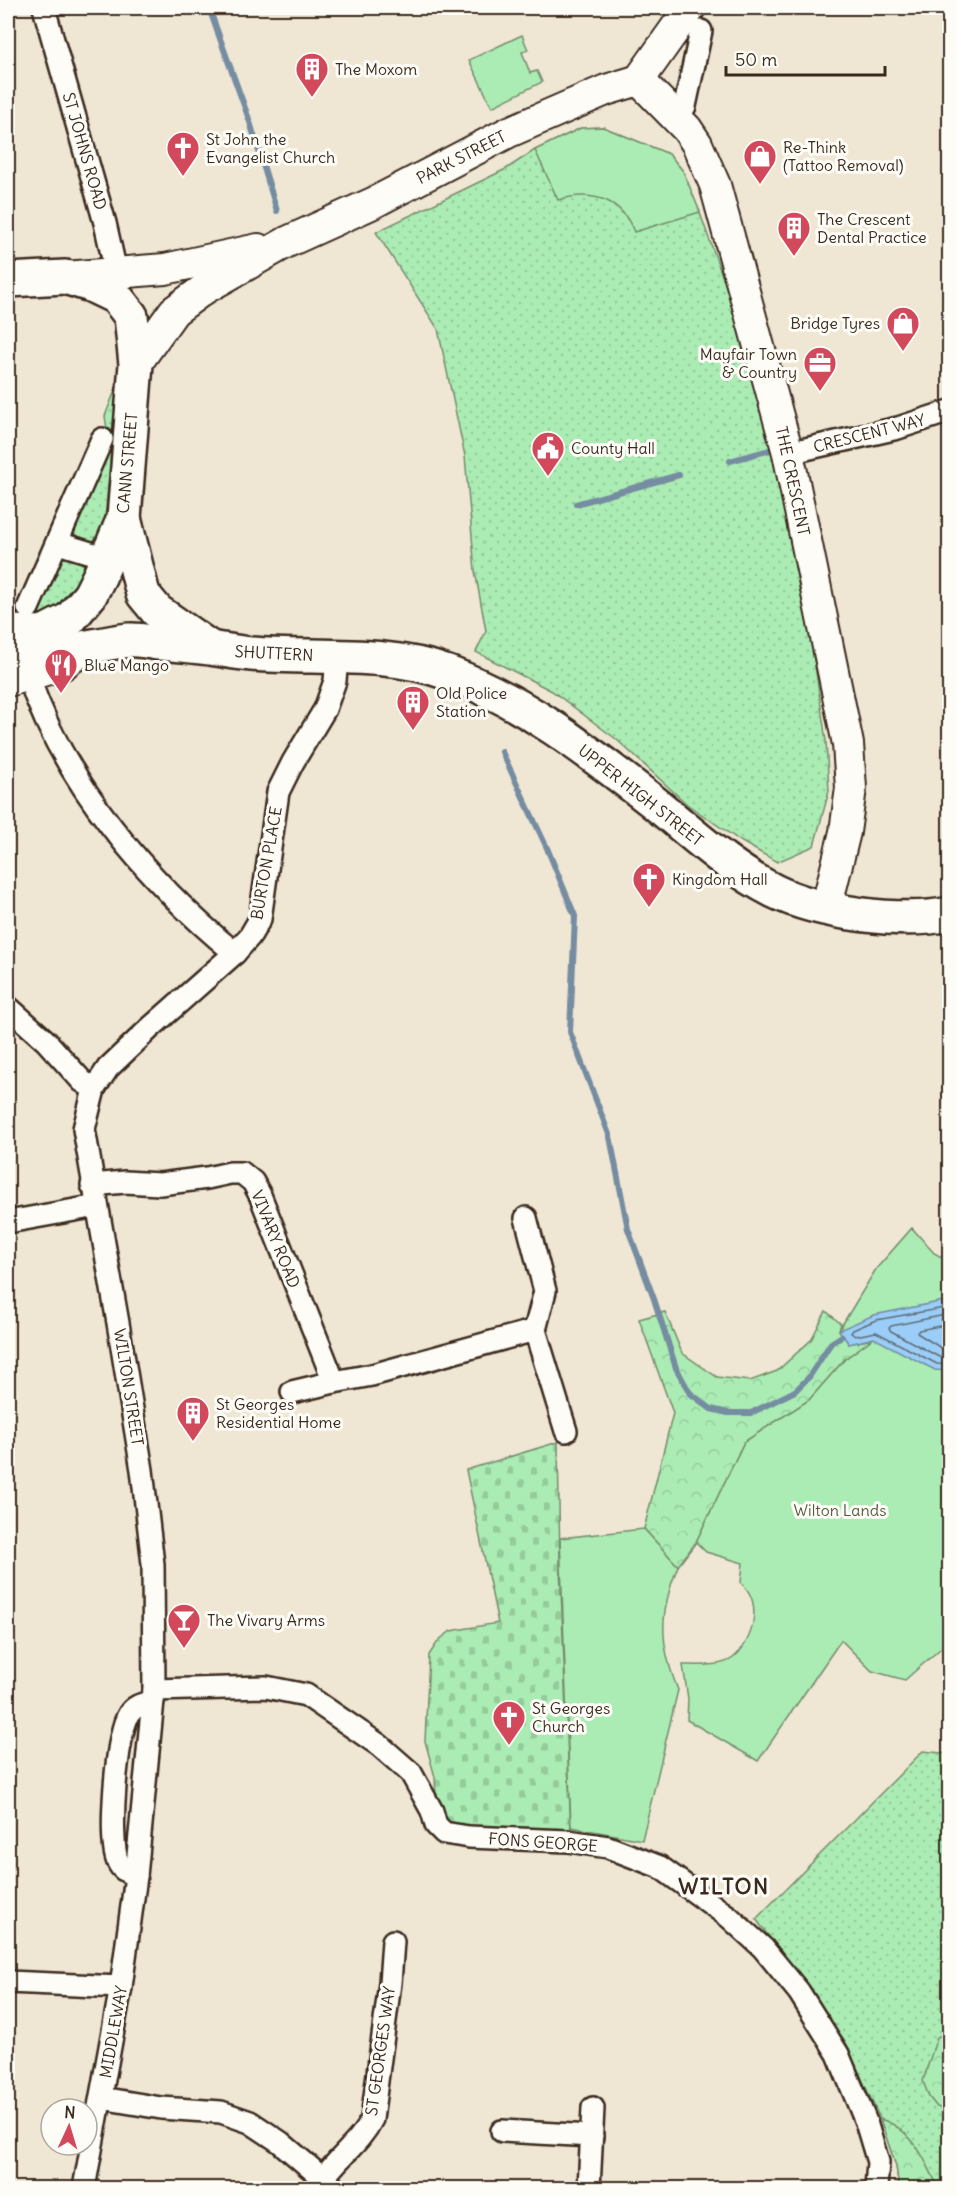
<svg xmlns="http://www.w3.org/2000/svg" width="957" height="2196" font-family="Delius,sans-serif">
  <defs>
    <pattern id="grass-dots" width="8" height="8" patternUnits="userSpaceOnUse" patternTransform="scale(1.5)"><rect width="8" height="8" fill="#abecb4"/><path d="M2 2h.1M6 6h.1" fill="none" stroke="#94cb9a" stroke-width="1.8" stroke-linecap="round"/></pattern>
    <pattern id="forest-crowns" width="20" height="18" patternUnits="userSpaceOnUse" patternTransform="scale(1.5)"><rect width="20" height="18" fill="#abecb4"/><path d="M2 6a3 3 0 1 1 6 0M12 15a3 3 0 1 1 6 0" fill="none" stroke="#94cb9a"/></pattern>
    <pattern id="cemetery-stones" width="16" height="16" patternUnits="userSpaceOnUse" patternTransform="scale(1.5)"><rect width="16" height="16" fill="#abecb4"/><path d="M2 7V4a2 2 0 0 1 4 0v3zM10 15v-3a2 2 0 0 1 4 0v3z" fill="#94cb9a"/></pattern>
  </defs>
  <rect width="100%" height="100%" fill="#efe6d4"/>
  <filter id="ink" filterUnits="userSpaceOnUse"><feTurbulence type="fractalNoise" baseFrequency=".0167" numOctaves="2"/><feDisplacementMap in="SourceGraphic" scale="12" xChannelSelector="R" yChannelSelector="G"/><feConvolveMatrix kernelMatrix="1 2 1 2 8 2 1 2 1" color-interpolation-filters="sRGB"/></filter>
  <g filter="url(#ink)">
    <g fill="url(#grass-dots)" stroke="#738b69" stroke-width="1.5">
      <path d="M603,127L669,154L683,171L700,213L755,369L800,563L826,741L829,791L814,846L777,862L742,842L688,805L616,739L552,691L476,652L486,631L475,571L465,456L438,329L376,232L506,169L535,150L581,128Z"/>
      <path d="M118,383L104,528C94,548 79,545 71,527L106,448L107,429L105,416Z"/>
      <path d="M63,557C76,558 84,561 88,574L49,618L12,623L20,607Z"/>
      <path d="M923,1751L949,1754V2188H899L896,2166L880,2119L845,2041L756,1919Z"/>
    </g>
    <g fill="url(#forest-crowns)" stroke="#738b69" stroke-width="1.5">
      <path d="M826,1311L841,1324L839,1330L874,1338L845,1359L809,1400L744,1442L696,1542L678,1566L644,1529L673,1413L639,1319L665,1312L682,1353L717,1377L750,1381L777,1371L811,1340Z"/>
      <path d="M949,2032V2111L937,2107L929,2097L923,2081L937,2037Z"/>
      <path d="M880,2119C911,2128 924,2157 937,2185L941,2188H899L896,2166Z"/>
    </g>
    <path fill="url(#cemetery-stones)" stroke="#738b69" stroke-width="1.5" d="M558,1442L560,1565L571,1834L457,1826L445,1820L436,1799L435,1777L425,1741L429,1655L439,1640L451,1631L498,1623L466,1470Z"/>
    <g fill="#abecb4" stroke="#738b69" stroke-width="1.5">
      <path d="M522,35L528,50L522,52L530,73L537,71L542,82L492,107L469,60Z"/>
      <path d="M603,127L669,154L683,171L700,212L634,232C621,198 591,190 558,200L535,150L581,128Z"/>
      <path d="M912,1228L934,1253L949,1261V1641L905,1680L872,1671L841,1640L758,1761L687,1720L688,1699L683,1665C697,1665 722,1667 733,1658C754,1641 763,1602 741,1583L743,1563L706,1552L696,1542L744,1442L809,1400L845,1359L872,1339L849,1344L839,1330L876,1269Z"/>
      <path d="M644,1529L678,1566C659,1613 659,1643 678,1690L642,1840L571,1827L560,1538Z"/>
    </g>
    <path fill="#9acef8" stroke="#748ca1" stroke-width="1.5" d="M949,1300V1371L935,1370L874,1338L849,1344L839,1330L874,1315Z"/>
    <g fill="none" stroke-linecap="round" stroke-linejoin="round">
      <g stroke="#616c75" stroke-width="1.5">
        <path d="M950,1307L876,1320L853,1330L851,1333L855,1336L876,1332L937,1364L950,1365"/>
        <path d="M950,1314L891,1326L889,1328L891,1331L939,1357L950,1358"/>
        <path d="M950,1324L919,1330L917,1333L941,1348L950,1349"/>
      </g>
      <g stroke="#748ca1" stroke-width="6">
        <path d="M209,8L250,122L277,211"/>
        <path d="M730,461L770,450"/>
        <path d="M576,504L679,475"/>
        <path d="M502,752L547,848L575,916L570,1032L610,1137L628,1229L654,1299L676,1368L690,1393L711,1409L728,1413H751L795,1391L809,1377L831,1343L842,1336"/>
      </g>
      <defs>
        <g id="street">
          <path d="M44,8L105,223L116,272V285"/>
          <path d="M678,119L685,106L701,31"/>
          <path d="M788,453L898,428L950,411"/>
          <path d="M58,543L107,558"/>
          <path d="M28,608L102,439"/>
          <path d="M28,675C63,782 149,883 235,953"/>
          <path d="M8,1007L46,1041L82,1081L94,1089"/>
          <path d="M92,1185L125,1182L160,1184L207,1178L230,1173H242L253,1182L260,1195L334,1382L372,1375L535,1330L566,1431"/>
          <path d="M526,1218L545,1291L535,1330"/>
          <path d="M8,1222L97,1206"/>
          <path d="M292,1392L334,1382"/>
          <path d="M154,1690L266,1687L306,1695L379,1745L411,1773L432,1811L436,1825L444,1833L469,1837L568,1841L608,1847L660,1867L729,1917L763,1948L799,1992L838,2054L866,2122L878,2162L876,2188"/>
          <path d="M136,1876C128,1872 122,1871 118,1862C108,1841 116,1734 129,1714C135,1705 143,1704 153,1701"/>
          <path d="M8,1982L121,1987"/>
          <path d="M101,2098L161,2108L221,2112L250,2122L280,2142L334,2188"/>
          <path d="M502,2131L592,2136"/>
          <path d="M323,2179C338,2157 360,2143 372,2119L390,1983L393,1941"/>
          <path d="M84,2188L121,1987L136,1876L154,1690L153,1564L142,1470L118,1323L84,1129L94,1089L108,1068L149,1029L235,953L250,936L260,919L278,792L293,762L325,709L335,681L337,656"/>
          <path d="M589,2188L593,2108"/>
        </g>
        <g id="secondary">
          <path d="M639,80L687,129L697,144L715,185L788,453L848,744L851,788L845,832L826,909"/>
          <path d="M639,80L690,8"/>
          <path d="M65,277L165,269L258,249"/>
          <path d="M136,364L174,311L204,289L287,242L373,203L509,132L606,90L639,80"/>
          <path d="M8,681L62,665L81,651"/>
        </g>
        <g id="primary">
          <path d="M8,280L65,277L91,285L116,297L131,316L136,364L124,518L100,575L90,595L70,619L43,633L8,632"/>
          <path d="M124,518L143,594L157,611L209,647"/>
          <path d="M8,653C49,659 88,645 129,640C139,639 150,642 159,643C176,644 193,646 210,648C224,650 237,653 251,654C317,659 385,650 448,673C524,701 588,751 651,800C691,832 728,868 774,891C819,913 901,924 950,914"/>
        </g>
      </defs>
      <use href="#street" stroke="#3b2a1e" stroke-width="26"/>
      <use href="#secondary" stroke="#3b2a1e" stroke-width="34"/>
      <use href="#primary" stroke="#3b2a1e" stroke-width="38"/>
      <use href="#street" stroke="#fdfcf7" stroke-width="21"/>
      <use href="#secondary" stroke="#fdfcf7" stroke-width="30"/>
      <use href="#primary" stroke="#fdfcf7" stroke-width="33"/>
    </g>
  </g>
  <defs>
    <symbol id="building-pin" viewBox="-11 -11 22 30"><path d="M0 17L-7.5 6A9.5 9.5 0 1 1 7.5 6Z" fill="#d1495b" stroke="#fdfcf7"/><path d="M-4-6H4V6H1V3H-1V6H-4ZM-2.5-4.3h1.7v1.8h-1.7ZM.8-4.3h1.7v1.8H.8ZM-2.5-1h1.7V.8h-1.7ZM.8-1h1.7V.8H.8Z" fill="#fff"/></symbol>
    <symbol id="church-pin" viewBox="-11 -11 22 30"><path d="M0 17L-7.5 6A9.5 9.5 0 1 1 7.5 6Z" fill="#d1495b" stroke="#fdfcf7"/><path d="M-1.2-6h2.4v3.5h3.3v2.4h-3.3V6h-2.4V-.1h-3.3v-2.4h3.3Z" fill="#fff"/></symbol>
    <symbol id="shop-pin" viewBox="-11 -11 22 30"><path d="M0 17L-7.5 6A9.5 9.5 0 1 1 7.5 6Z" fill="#d1495b" stroke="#fdfcf7"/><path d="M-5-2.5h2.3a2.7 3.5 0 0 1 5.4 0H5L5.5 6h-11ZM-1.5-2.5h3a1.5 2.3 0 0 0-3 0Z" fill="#fff"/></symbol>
    <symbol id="office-pin" viewBox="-11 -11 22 30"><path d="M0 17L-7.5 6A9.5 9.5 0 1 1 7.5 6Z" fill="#d1495b" stroke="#fdfcf7"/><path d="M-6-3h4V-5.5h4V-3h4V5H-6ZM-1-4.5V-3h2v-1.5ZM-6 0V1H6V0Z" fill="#fff"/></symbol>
    <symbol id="civic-pin" viewBox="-11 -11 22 30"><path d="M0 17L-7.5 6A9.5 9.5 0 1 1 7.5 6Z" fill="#d1495b" stroke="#fdfcf7"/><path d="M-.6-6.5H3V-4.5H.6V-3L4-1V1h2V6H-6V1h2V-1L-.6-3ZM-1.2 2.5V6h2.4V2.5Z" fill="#fff"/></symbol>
    <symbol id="restaurant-pin" viewBox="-11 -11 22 30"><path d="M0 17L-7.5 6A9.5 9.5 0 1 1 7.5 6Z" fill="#d1495b" stroke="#fdfcf7"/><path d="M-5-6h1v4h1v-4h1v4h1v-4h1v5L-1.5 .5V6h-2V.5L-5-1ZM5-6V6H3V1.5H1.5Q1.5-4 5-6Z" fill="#fff"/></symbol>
    <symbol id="bar-pin" viewBox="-11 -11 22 30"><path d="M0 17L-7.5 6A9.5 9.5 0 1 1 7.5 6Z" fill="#d1495b" stroke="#fdfcf7"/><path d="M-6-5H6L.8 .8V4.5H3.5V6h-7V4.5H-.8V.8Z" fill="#fff"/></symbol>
  </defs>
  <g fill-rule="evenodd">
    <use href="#building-pin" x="293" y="50" width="38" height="52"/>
    <use href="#church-pin" x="164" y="129" width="38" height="52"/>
    <use href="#shop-pin" x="741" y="137" width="38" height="52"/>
    <use href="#building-pin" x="775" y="209" width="38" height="52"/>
    <use href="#shop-pin" x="884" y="304" width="38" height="52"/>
    <use href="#office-pin" x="801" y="344" width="38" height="52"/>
    <use href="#civic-pin" x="529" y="429" width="38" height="52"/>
    <use href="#restaurant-pin" x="42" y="646" width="38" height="52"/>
    <use href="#building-pin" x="394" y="683" width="38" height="52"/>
    <use href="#church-pin" x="630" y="860" width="38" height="52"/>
    <use href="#building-pin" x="174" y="1394" width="38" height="52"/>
    <use href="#bar-pin" x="165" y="1601" width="38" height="52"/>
    <use href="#church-pin" x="490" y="1698" width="38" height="52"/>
  </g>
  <g text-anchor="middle" stroke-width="6" stroke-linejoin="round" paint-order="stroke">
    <g font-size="16" fill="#3b2a1e" stroke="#fdfcf7" text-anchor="start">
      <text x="335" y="75">The Moxom</text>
      <text x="206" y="145">St John the<tspan x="206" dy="18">Evangelist Church</tspan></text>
      <text x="783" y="153">Re-Think<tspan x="783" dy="18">(Tattoo Removal)</tspan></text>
      <text x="817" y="225">The Crescent<tspan x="817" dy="18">Dental Practice</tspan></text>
      <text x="880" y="329" text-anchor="end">Bridge Tyres</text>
      <text x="797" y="360" text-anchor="end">Mayfair Town<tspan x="797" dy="18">&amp; Country</tspan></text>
      <text x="571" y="454">County Hall</text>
      <text x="84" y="671">Blue Mango</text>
      <text x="436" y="699">Old Police<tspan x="436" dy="18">Station</tspan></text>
      <text x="672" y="885">Kingdom Hall</text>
      <text x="216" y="1410">St Georges<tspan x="216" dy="18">Residential Home</tspan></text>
      <text x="207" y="1626">The Vivary Arms</text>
      <text x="532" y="1714">St Georges<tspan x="532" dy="18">Church</tspan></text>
    </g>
    <g font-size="16" fill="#3b2a1e" stroke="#fdfcf7">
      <text transform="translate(85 151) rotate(74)" y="6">ST JOHNS ROAD</text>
      <text transform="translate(461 157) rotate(-27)" y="6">PARK STREET</text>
      <text transform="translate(869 433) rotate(-14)" y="6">CRESCENT WAY</text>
      <text transform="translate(127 463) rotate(-85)" y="6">CANN STREET</text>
      <text transform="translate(793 481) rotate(78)" y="6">THE CRESCENT</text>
      <text transform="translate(274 653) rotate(3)" y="6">SHUTTERN</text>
      <text transform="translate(641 795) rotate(38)" y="6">UPPER HIGH STREET</text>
      <text transform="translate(266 863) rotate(-80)" y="6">BURTON PLACE</text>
      <text transform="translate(276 1239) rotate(68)" y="6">VIVARY ROAD</text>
      <text transform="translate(129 1387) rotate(81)" y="6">WILTON STREET</text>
      <text transform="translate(543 1842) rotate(4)" y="6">FONS GEORGE</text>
      <text transform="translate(113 2032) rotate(-80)" y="6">MIDDLEWAY</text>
      <text transform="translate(380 2051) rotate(-82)" y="6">ST GEORGES WAY</text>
    </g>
    <g font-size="16" fill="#575a44" stroke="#fdfcf7">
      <text x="840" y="1516">Wilton Lands</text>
    </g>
    <g font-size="22" font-weight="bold" letter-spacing="1.5" fill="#3b2a1e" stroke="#fdfcf7">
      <text x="724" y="1894">WILTON</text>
    </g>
  </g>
  <rect width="957" height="2196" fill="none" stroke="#fdfcf7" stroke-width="30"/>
  <rect x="15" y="15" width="927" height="2166" fill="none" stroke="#3b2a1e" stroke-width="2" filter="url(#ink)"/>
  <g transform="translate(69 2127) rotate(4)"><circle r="28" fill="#fdfcf7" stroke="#afa8a0" stroke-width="1.5"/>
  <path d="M0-4.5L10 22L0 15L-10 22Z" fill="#d1495b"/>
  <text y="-9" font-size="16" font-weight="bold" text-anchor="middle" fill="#3b2a1e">N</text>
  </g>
  <path d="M726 66v9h159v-9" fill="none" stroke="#3b2a1e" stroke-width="3"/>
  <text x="735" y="66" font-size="18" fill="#3b2a1e" stroke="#fdfcf7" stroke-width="4.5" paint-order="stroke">50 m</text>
</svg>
